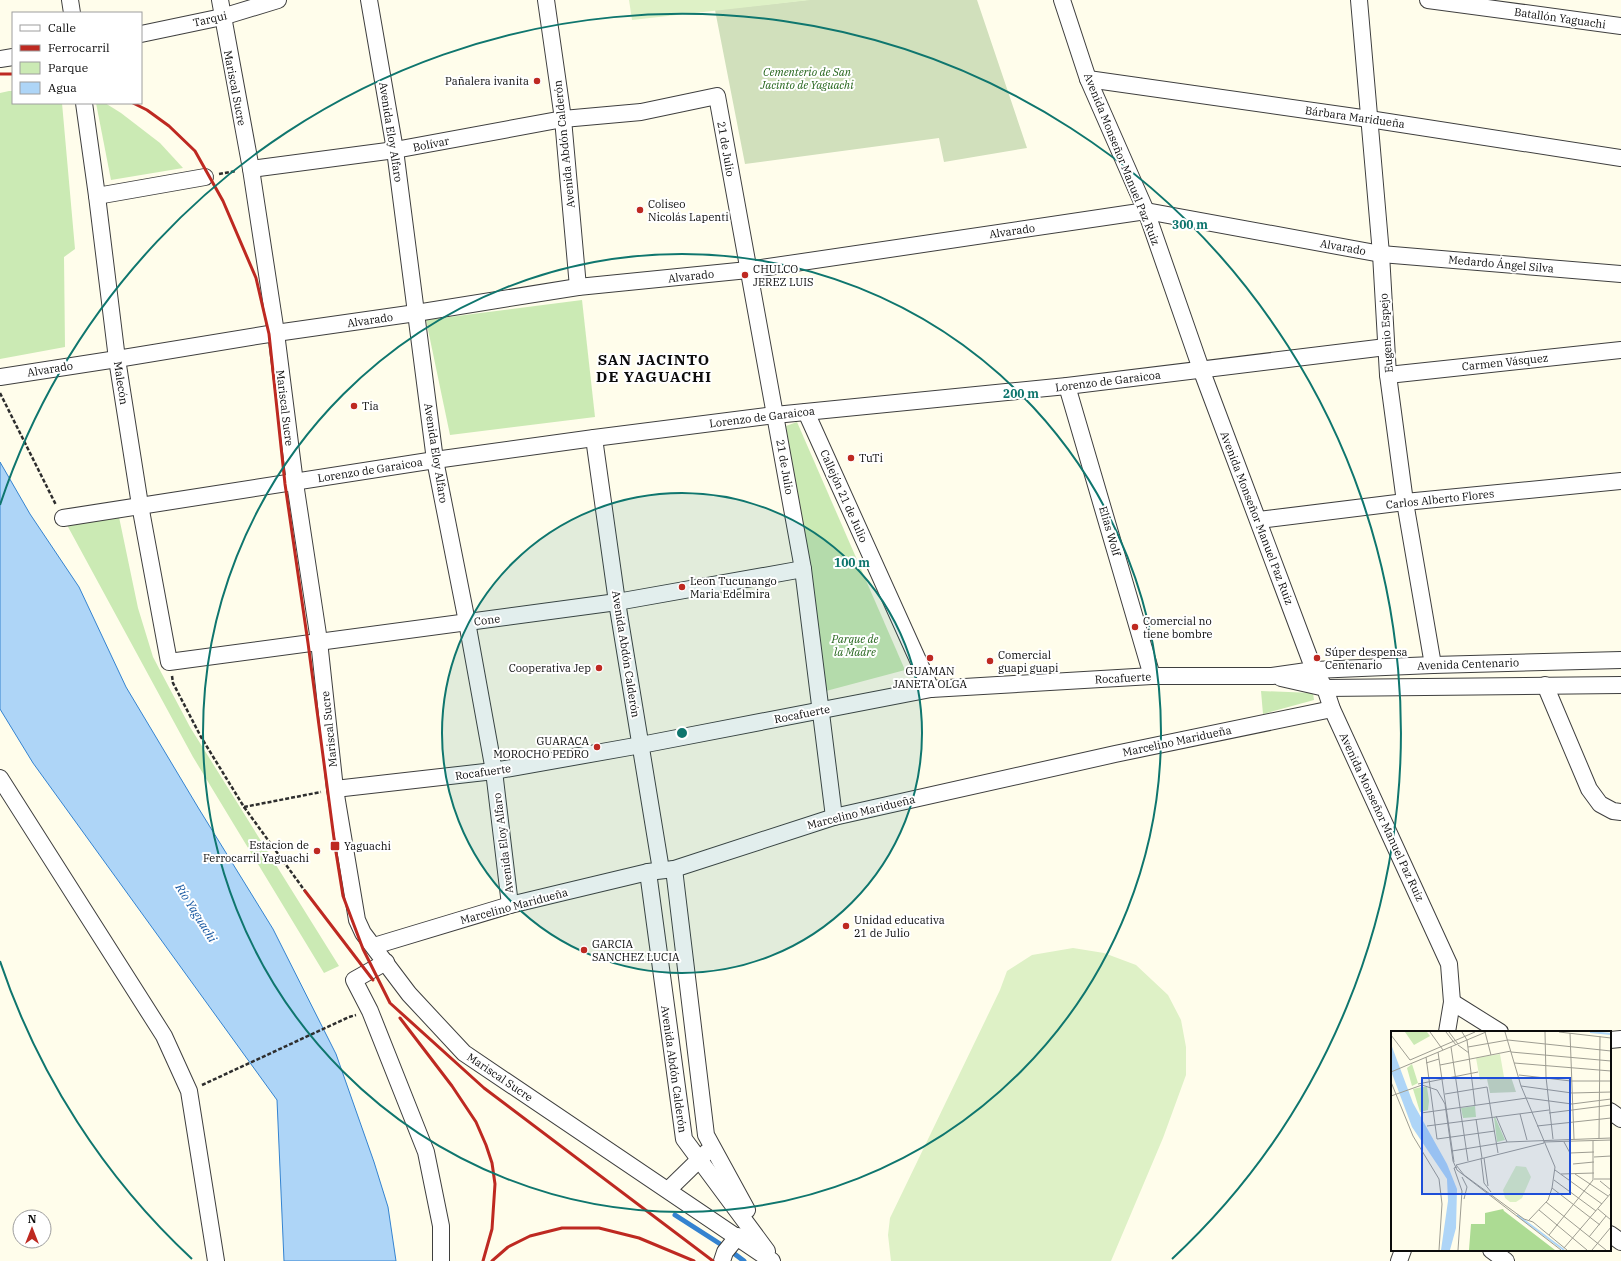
<svg xmlns="http://www.w3.org/2000/svg" width="1621" height="1261" font-family="'IBM Plex Serif',serif">
  <rect width="100%" height="100%" fill="#fffdeb"/>
  <g fill="#cbeab4">
    <path d="M9,91H13V103H62L75,249L64,257L65,347L0,359V93Z"/>
    <path d="M96,103H105L121,113L160,143L183,168L111,180Z"/>
    <path d="M582,300L595,417L450,435L426,320Z"/>
    <path d="M797,422L905,670L826,691L786,426Z"/>
    <path d="M119,517L138,608L153,657L190,727L339,966L324,973L193,757L67,525Z"/>
    <path d="M1261,691L1313,693L1314,700L1263,714Z"/>
  </g>
  <path fill="#d1e0bc" d="M807,0H977L1027,148L944,162L939,138L745,164L715,10Z"/>
  <g fill="#def1c6">
    <path d="M629,0H810L632,20Z"/>
    <path d="M1073,948L1104,953L1136,965L1168,995L1181,1020L1186,1047V1075L1163,1138L1111,1261H891L888,1235L890,1218L1000,990L1007,971L1032,955Z"/>
  </g>
  <path fill="#aed5f7" stroke="#3483d0" d="M0,462L30,514L79,587L126,687L199,809L273,929L336,1054L374,1162L388,1207L396,1261H284L277,1100L33,763L0,709Z"/>
  <g fill="none" stroke-linecap="round" stroke-linejoin="round">
    <path stroke="#3483d0" stroke-width="5" d="M675,1215L728,1249L744,1261"/>
    <defs>
      <g id="minor">
        <path d="M70,0L72,13"/>
        <path d="M220,0L251,169L276,333L295,483L319,641L335,789L357,920L363,933L409,994L464,1053L772,1261"/>
        <path d="M369,0L395,150L435,460L467,622L494,771L510,905"/>
        <path d="M546,0L563,119L578,287"/>
        <path d="M1062,0L1088,79L1146,211L1201,369L1314,670L1325,688L1332,709L1449,964L1452,1002L1447,1032"/>
        <path d="M1359,0L1381,254L1388,375L1405,502L1433,665"/>
        <path d="M1428,0L1621,26"/>
        <path d="M141,34L222,17L278,0"/>
        <path d="M0,59L13,57"/>
        <path d="M1088,79L1369,119L1621,158"/>
        <path d="M84,103L97,196L117,359L140,505L169,662L617,602L803,569"/>
        <path d="M251,169L395,150L563,119L641,112L717,96L803,569L834,817"/>
        <path d="M97,196L205,177"/>
        <path d="M1388,375L1621,350"/>
        <path d="M0,377L117,359L269,334L416,313L578,287L748,270L1146,211L1381,254L1621,274"/>
        <path d="M1067,386L1152,676"/>
        <path d="M806,412L931,689"/>
        <path d="M594,438L617,602L661,870"/>
        <path d="M63,518L435,460L594,438L775,415L1067,386L1386,347"/>
        <path d="M1259,520L1405,502L1621,481"/>
        <path d="M1281,678L1325,688L1621,685"/>
        <path d="M1545,685L1589,789L1600,804L1613,811L1621,812"/>
        <path d="M0,778L164,1036L189,1091L216,1261"/>
        <path d="M335,789L494,771L641,745L931,689L1152,676H1272L1314,670L1433,665L1621,660"/>
        <path d="M674,869L706,1135L747,1210"/>
        <path d="M648,872L684,1139L767,1251"/>
        <path d="M374,946L510,905L648,872L674,869L834,817L1115,754L1332,709"/>
        <path d="M386,962L354,980L370,1011L426,1152L441,1226V1261"/>
        <path d="M1452,1002L1500,1032"/>
        <path d="M1610,1040L1621,1039"/>
        <path d="M1610,1111L1621,1119"/>
        <path d="M668,1190L707,1152"/>
        <path d="M1610,1234L1621,1242"/>
        <path d="M1491,1250L1506,1261"/>
        <path d="M722,1261L725,1252L738,1236"/>
        <path d="M1399,1261L1403,1250"/>
      </g>
    </defs>
    <use href="#minor" stroke="#3f3f3f" stroke-width="18"/>
    <g stroke="#2e2e2e" stroke-width="2.5" stroke-dasharray="4 2" stroke-linecap="butt">
      <path d="M219,174L236,171"/>
      <path d="M0,393L56,505"/>
      <path d="M172,676L173,683L201,737L244,807L321,792"/>
      <path d="M244,807L305,891"/>
      <path d="M202,1085L349,1017L356,1015"/>
    </g>
    <use href="#minor" stroke="#fff" stroke-width="16"/>
    <g stroke="#be2921" stroke-width="3">
      <path d="M0,74H13"/>
      <path d="M133,103L147,110L169,126L195,151L223,201L256,278L269,334L285,484L308,643L335,846L343,896L363,949L390,1003L484,1088L713,1261"/>
      <path d="M305,891L373,980"/>
      <path d="M400,1018L452,1086L476,1122L486,1145L492,1163L495,1184L492,1229L483,1261"/>
      <path d="M492,1261L508,1247L530,1236L562,1228H599L639,1238L694,1261"/>
    </g>
  </g>
  <circle cx="682" cy="733" r="240" fill="#0f766e" fill-opacity=".12"/>
  <g fill="none" stroke="#0f766e" stroke-width="2">
    <circle cx="682" cy="733" r="240"/>
    <circle cx="682" cy="733" r="479"/>
    <path d="M192 1259A719 719 0 0 1 0 961M0 505A719 719 0 1 1 1172 1259"/>
  </g>
  <g fill="#be2921" stroke="#fff" stroke-width="1.5">
    <circle cx="537" cy="81" r="4"/>
    <circle cx="640" cy="210" r="4"/>
    <circle cx="745" cy="275" r="4"/>
    <circle cx="354" cy="406" r="4"/>
    <circle cx="851" cy="458" r="4"/>
    <circle cx="682" cy="587" r="4"/>
    <circle cx="1135" cy="627" r="4"/>
    <circle cx="930" cy="658" r="4"/>
    <circle cx="1317" cy="658" r="4"/>
    <circle cx="990" cy="661" r="4"/>
    <circle cx="599" cy="668" r="4"/>
    <circle cx="597" cy="747" r="4"/>
    <rect x="330" y="841" width="10" height="10" rx="2"/>
    <circle cx="317" cy="851" r="4"/>
    <circle cx="846" cy="926" r="4"/>
    <circle cx="584" cy="950" r="4"/>
  </g>
  <g text-anchor="middle" stroke-width="4" stroke-linejoin="round" paint-order="stroke">
    <g font-size="11" fill="#0c0c0c" stroke="#fff">
      <text transform="translate(1560 18) rotate(8)" y="4">Batallón Yaguachi</text>
      <text transform="translate(210 19) rotate(-13)" y="4">Tarqui</text>
      <text transform="translate(235 88) rotate(79)" y="4">Mariscal Sucre</text>
      <text transform="translate(1355 117) rotate(8)" y="4">Bárbara Maridueña</text>
      <text transform="translate(391 132) rotate(81)" y="4">Avenida Eloy Alfaro</text>
      <text transform="translate(431 144) rotate(-11)" y="4">Bolívar</text>
      <text transform="translate(564 144) rotate(-96)" y="4">Avenida Abdón Calderón</text>
      <text transform="translate(726 149) rotate(80)" y="4">21 de Julio</text>
      <text transform="translate(1122 159) rotate(68)" y="4">Avenida Monseñor Manuel Paz Ruiz</text>
      <text transform="translate(1012 231) rotate(-8)" y="4">Alvarado</text>
      <text transform="translate(1343 247) rotate(10)" y="4">Alvarado</text>
      <text transform="translate(1501 264) rotate(5)" y="4">Medardo Ángel Silva</text>
      <text transform="translate(691 276) rotate(-6)" y="4">Alvarado</text>
      <text transform="translate(370 320) rotate(-8)" y="4">Alvarado</text>
      <text transform="translate(1386 333) rotate(-94)" y="4">Eugenio Espejo</text>
      <text transform="translate(1505 362) rotate(-6)" y="4">Carmen Vásquez</text>
      <text transform="translate(50 369) rotate(-9)" y="4">Alvarado</text>
      <text transform="translate(1108 381) rotate(-7)" y="4">Lorenzo de Garaicoa</text>
      <text transform="translate(121 383) rotate(81)" y="4">Malecón</text>
      <text transform="translate(285 408) rotate(83)" y="4">Mariscal Sucre</text>
      <text transform="translate(762 417) rotate(-7)" y="4">Lorenzo de Garaicoa</text>
      <text transform="translate(436 453) rotate(81)" y="4">Avenida Eloy Alfaro</text>
      <text transform="translate(785 467) rotate(80)" y="4">21 de Julio</text>
      <text transform="translate(370 470) rotate(-9)" y="4">Lorenzo de Garaicoa</text>
      <text transform="translate(844 496) rotate(66)" y="4">Callejón 21 de Julio</text>
      <text transform="translate(1440 499) rotate(-6)" y="4">Carlos Alberto Flores</text>
      <text transform="translate(1257 518) rotate(69)" y="4">Avenida Monseñor Manuel Paz Ruiz</text>
      <text transform="translate(1110 531) rotate(74)" y="4">Elias Wolf</text>
      <text transform="translate(487 620) rotate(-8)" y="4">Cone</text>
      <text transform="translate(626 654) rotate(81)" y="4">Avenida Abdón Calderón</text>
      <text transform="translate(1468 664) rotate(-2)" y="4">Avenida Centenario</text>
      <text transform="translate(1123 678) rotate(-3)" y="4">Rocafuerte</text>
      <text transform="translate(802 714) rotate(-11)" y="4">Rocafuerte</text>
      <text transform="translate(329 729) rotate(-96)" y="4">Mariscal Sucre</text>
      <text transform="translate(1177 741) rotate(-12)" y="4">Marcelino Maridueña</text>
      <text transform="translate(483 772) rotate(-8)" y="4">Rocafuerte</text>
      <text transform="translate(861 812) rotate(-14)" y="4">Marcelino Maridueña</text>
      <text transform="translate(1382 817) rotate(65)" y="4">Avenida Monseñor Manuel Paz Ruiz</text>
      <text transform="translate(503 843) rotate(-97)" y="4">Avenida Eloy Alfaro</text>
      <text transform="translate(514 906) rotate(-15)" y="4">Marcelino Maridueña</text>
      <text transform="translate(674 1069) rotate(82)" y="4">Avenida Abdón Calderón</text>
      <text transform="translate(500 1077) rotate(34)" y="4">Mariscal Sucre</text>
    </g>
    <g font-size="11" font-style="italic" fill="#24641b" stroke="#fff">
      <text x="807" y="76">Cementerio de San<tspan x="807" dy="13">Jacinto de Yaguachi</tspan></text>
      <text x="855" y="643">Parque de<tspan x="855" dy="13">la Madre</tspan></text>
    </g>
    <g font-size="11" fill="#0c0c0c" stroke="#fff" text-anchor="start">
      <text x="529" y="85" text-anchor="end">Pañalera ivanita</text>
      <text x="648" y="208">Coliseo<tspan x="648" dy="13">Nicolás Lapenti</tspan></text>
      <text x="753" y="273">CHULCO<tspan x="753" dy="13">JEREZ LUIS</tspan></text>
      <text x="362" y="410">Tia</text>
      <text x="859" y="462">TuTi</text>
      <text x="690" y="585">Leon Tucunango<tspan x="690" dy="13">Maria Edelmira</tspan></text>
      <text x="1143" y="625">Comercial no<tspan x="1143" dy="13">tiene bombre</tspan></text>
      <text x="1325" y="656">Súper despensa<tspan x="1325" dy="13">Centenario</tspan></text>
      <text x="998" y="659">Comercial<tspan x="998" dy="13">guapi guapi</tspan></text>
      <text x="591" y="672" text-anchor="end">Cooperativa Jep</text>
      <text x="930" y="675" text-anchor="middle">GUAMAN<tspan x="930" dy="13">JANETA OLGA</tspan></text>
      <text x="589" y="745" text-anchor="end">GUARACA<tspan x="589" dy="13">MOROCHO PEDRO</tspan></text>
      <text x="309" y="849" text-anchor="end">Estacion de<tspan x="309" dy="13">Ferrocarril Yaguachi</tspan></text>
      <text x="344" y="850">Yaguachi</text>
      <text x="854" y="924">Unidad educativa<tspan x="854" dy="13">21 de Julio</tspan></text>
      <text x="592" y="948">GARCIA<tspan x="592" dy="13">SANCHEZ LUCIA</tspan></text>
    </g>
    <g font-size="12" font-style="italic" fill="#1355a0" stroke="#fff">
      <text transform="translate(196 913) rotate(58)" y="4">Río Yaguachi</text>
    </g>
    <g font-size="15" font-weight="bold" letter-spacing="1" fill="#0c0c0c" stroke="#fff">
      <text x="654" y="365">SAN JACINTO<tspan x="654" dy="17">DE YAGUACHI</tspan></text>
    </g>
  </g>
  <g transform="translate(1391 1031)">
    <rect width="220" height="220" fill="#fffdeb"/>
    <path d="M14,1H36L39,5L23,14ZM21,33L27,52L21,55L16,37ZM31,56H36L38,70L37,79L29,81L22,58ZM84,75L85,86L72,87L70,77ZM103,86H104L114,109L106,111Z" fill="#cbeab4"/>
    <path d="M112,178L113,180L164,219H78L80,193H94V182Z" fill="#acdb93"/>
    <path d="M120,46L125,61L99,62L96,48Z" fill="#d1e0bc"/>
    <path d="M109,23L113,46L89,49L85,27ZM125,135L135,136L140,146L131,167L125,171H119L114,167L112,159Z" fill="#def1c6"/>
    <path d="M0,13L22,72L56,133L66,158L65,197L59,219H50L57,170L56,148L21,96L0,40Z" fill="#aed5f7"/>
    <path fill="none" stroke="#aed5f7" stroke-width="2" d="M199,1L220,3M126,184L173,219"/>
    <path fill="none" stroke="#9e9d92" stroke-width="1" d="M39,1L52,19M55,1L65,14M58,1L67,13M71,1L76,9L84,74M94,1L100,24M114,1L130,55L164,136L161,157L157,169L138,189M154,1L155,46L162,108M168,1L220,7M179,2L183,108M0,4L19,29M67,14L78,22M60,16L77,130M77,16L117,9L220,20M47,21L63,131M120,21L220,30M35,26L46,108L104,100M19,29L84,1M35,32L48,28M123,32L220,40M49,34L120,20M0,41L95,1M128,44L180,50H220M0,51L22,105L48,148L51,173L48,219M27,53L87,41M130,55L181,62L220,61M54,63L96,56L107,122M0,65L31,54L46,59L54,73L62,130L66,139L170,219M30,82L136,67L181,73L220,68M158,82L220,74M129,83L136,109M105,85L116,111M85,88L91,127M36,95L158,79M146,95L220,87M208,107L209,5M152,111L220,109M173,111L179,122L203,121M153,112L65,134L73,144L133,188L142,191L176,219M61,120L116,111L220,107M203,126L220,125M90,127L93,152L100,161M93,127L97,155M182,133L203,131M66,136L63,137L71,160L67,219M164,139L211,173M170,143L203,142M184,143L217,165M71,146L76,156L73,168M203,148H220M163,149L205,180M209,150L220,159M161,157L209,194M155,171L215,219M207,178L220,189M148,179L196,219M158,204L202,149V110M198,206L215,185M173,217L220,162M201,219L220,196"/>
    <path fill="#1d4ed8" fill-opacity="0.15" stroke="#1d4ed8" stroke-width="2" d="M31,47H179V163H31Z"/>
    <rect width="220" height="220" fill="none" stroke="#0c0c0c" stroke-width="2"/>
  </g>
  <circle cx="682" cy="733" r="6" fill="#0f766e" stroke="#fff" stroke-width="2"/>
  <g font-size="12" text-anchor="middle" font-weight="bold" fill="#0f766e" stroke="#fff" stroke-width="4" stroke-linejoin="round" paint-order="stroke">
    <text x="1190" y="229">300 m</text>
    <text x="1021" y="398">200 m</text>
    <text x="852" y="567">100 m</text>
  </g>
  <rect x="12" y="12" width="130" height="92" fill="#ffffff" stroke="#9e9e9e"/>
  <rect x="20" y="25" width="20" height="6" fill="#ffffff" stroke="#9e9e9e"/>
  <text x="48" y="32" font-size="12" fill="#0c0c0c">Calle</text>
  <rect x="20" y="45" width="20" height="6" fill="#be2921" stroke="#9e9e9e"/>
  <text x="48" y="52" font-size="12" fill="#0c0c0c">Ferrocarril</text>
  <rect x="20" y="62" width="20" height="12" fill="#cbeab4" stroke="#9e9e9e"/>
  <text x="48" y="72" font-size="12" fill="#0c0c0c">Parque</text>
  <rect x="20" y="82" width="20" height="12" fill="#aed5f7" stroke="#9e9e9e"/>
  <text x="48" y="92" font-size="12" fill="#0c0c0c">Agua</text>
  <g transform="translate(32 1229)"><circle r="19" fill="#ffffff" stroke="#9e9e9e"/>
  <path d="M0-3L7 15L0 10L-7 15Z" fill="#be2921"/>
  <text y="-6" font-size="11" font-weight="bold" text-anchor="middle" fill="#0c0c0c">N</text>
  </g>
</svg>
